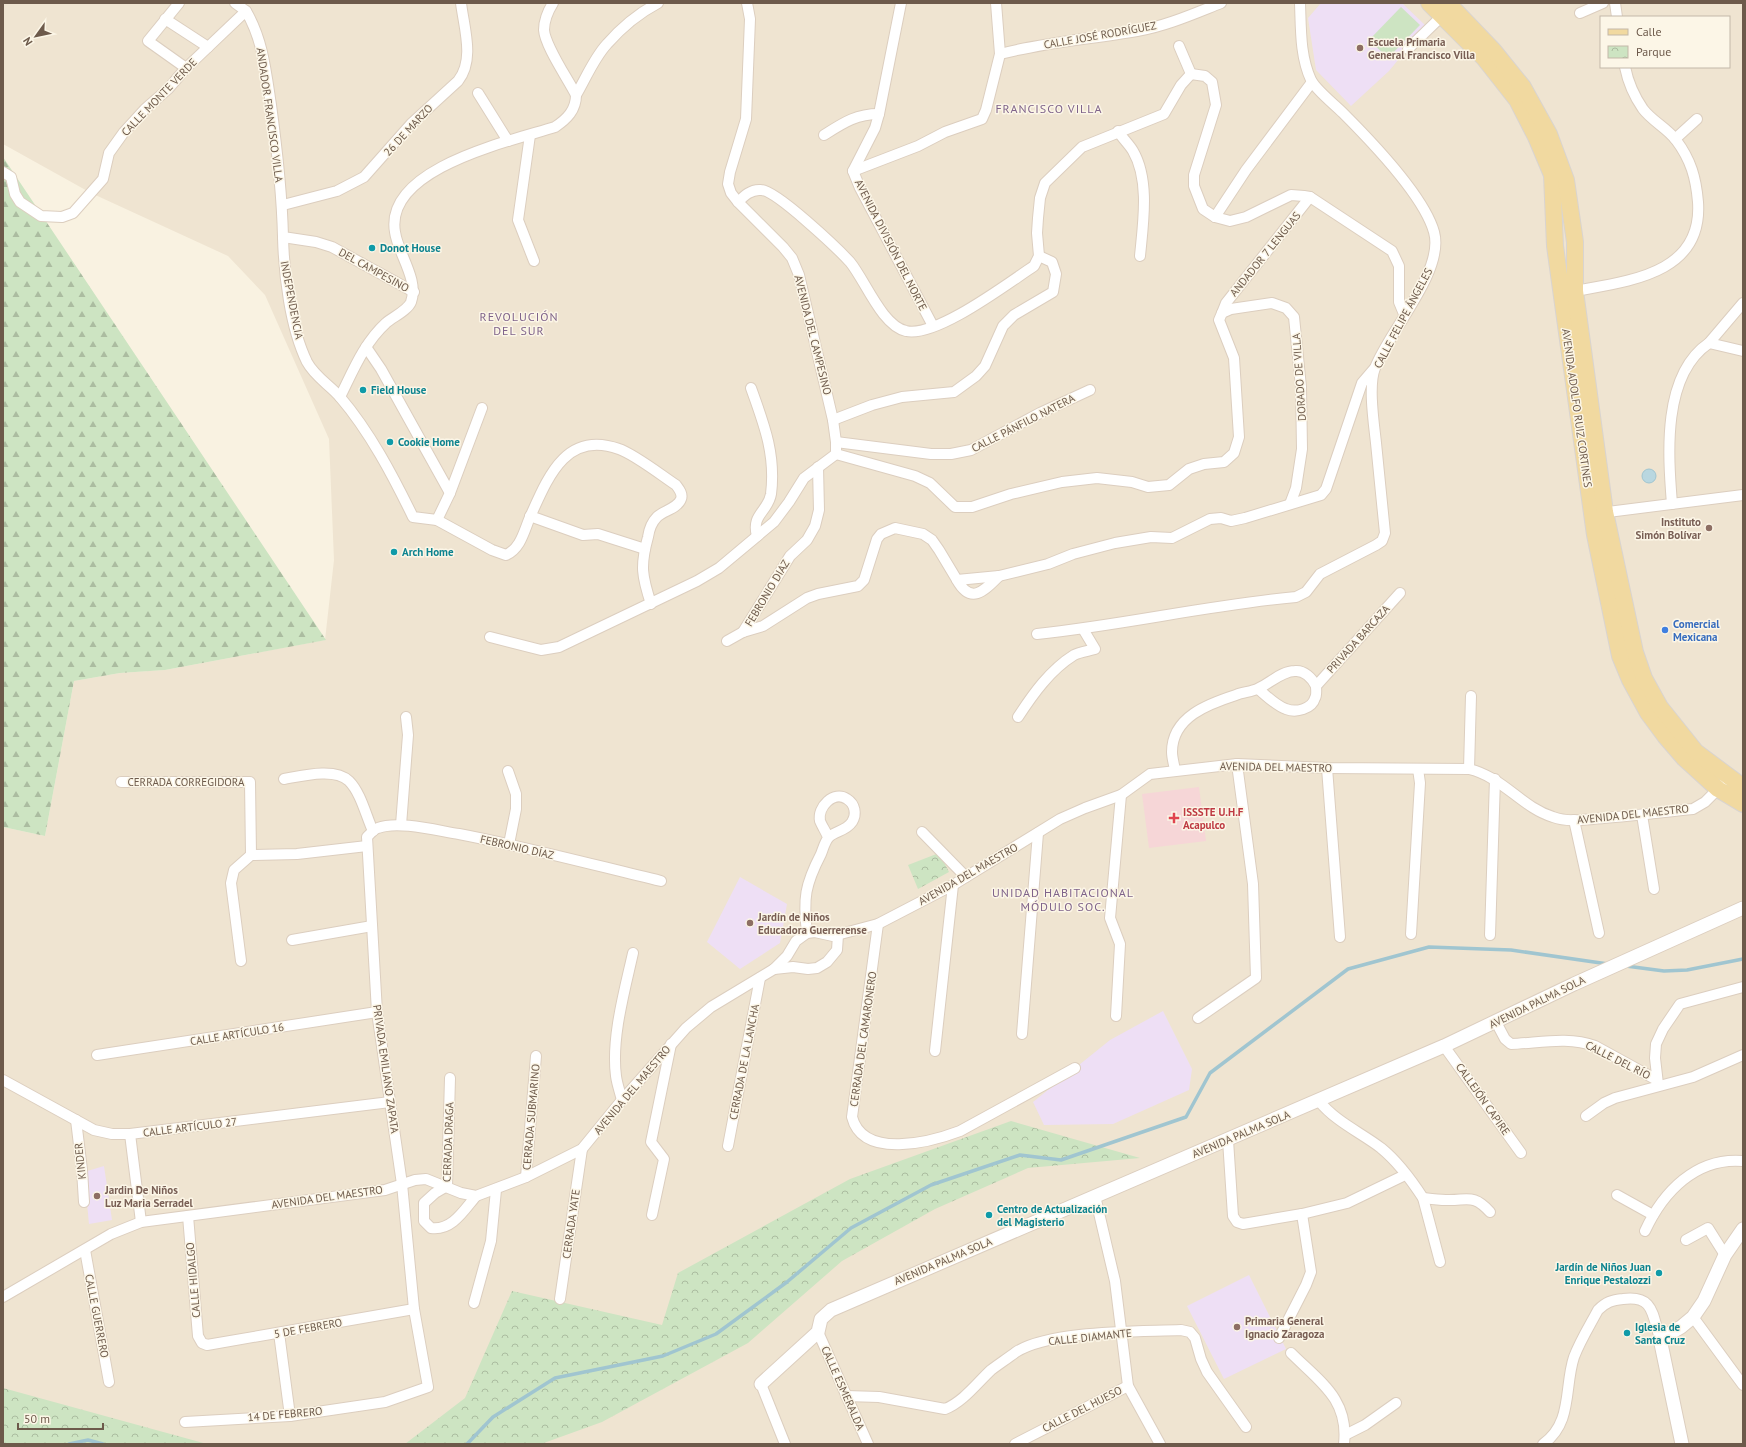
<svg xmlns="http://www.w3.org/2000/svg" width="1746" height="1447" font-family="'PT Sans',sans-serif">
  <defs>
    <pattern id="forest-firs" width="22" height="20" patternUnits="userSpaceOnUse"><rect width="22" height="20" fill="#cde4c2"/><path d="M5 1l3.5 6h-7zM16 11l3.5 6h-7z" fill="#abbca0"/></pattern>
    <pattern id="park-crowns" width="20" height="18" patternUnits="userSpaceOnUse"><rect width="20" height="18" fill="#cde4c2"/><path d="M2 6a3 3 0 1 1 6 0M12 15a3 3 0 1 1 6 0" fill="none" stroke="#abbca0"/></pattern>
  </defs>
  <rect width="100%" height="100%" fill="#f9f2e1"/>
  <path fill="#efe4d1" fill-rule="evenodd" d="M3,3H1743V1444H3V827L45,836L74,681L120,673L165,670L325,640L334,560L329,439L265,295L228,256L91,193L3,144ZM1601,17H1729V67H1601Z"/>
  <g fill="#eedff5">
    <path d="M1321,3H1402L1426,26L1389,71L1351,106L1316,70L1308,18Z"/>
    <path d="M740,877L787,904L780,943L740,969L707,942Z"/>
    <path d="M1163,1011L1192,1069L1189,1090L1113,1124L1044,1125L1033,1102L1110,1040Z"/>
    <path d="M104,1166L112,1220L89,1224L84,1172Z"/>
    <path d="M1249,1275L1286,1349L1224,1379L1187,1306Z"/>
  </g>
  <path fill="#f6d6d7" d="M1199,787L1206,841L1149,848L1142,794Z"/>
  <path fill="url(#forest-firs)" d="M3,157L326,640L165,670L120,673L74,681L45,836L3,827Z"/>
  <g fill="url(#park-crowns)">
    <path d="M939,853L949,872L918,889L908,865Z"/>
    <path d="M1011,1121L1140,1158L1028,1168L935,1209L842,1261L748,1343L602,1422L541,1444H405L465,1398L512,1291L662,1325L678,1273L850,1179Z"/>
    <path d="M3,1388L207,1444H3Z"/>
  </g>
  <path fill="#cde4c2" d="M1401,7L1420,25L1388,58L1369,40Z"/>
  <circle fill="#b9d7e0" stroke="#a0c5d0" cx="1649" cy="476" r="7"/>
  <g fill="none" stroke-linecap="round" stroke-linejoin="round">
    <g stroke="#a0c5d0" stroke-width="3.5">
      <path d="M1626,966L1664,971L1687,970L1743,959"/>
      <path d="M69,1444L88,1440L103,1444"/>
      <path d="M467,1444L493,1417L555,1378L663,1356L716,1334L787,1282L851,1228L931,1185L1020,1155L1061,1160L1186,1117L1210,1073L1348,969L1429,947L1511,950L1608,964"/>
    </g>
    <defs>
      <g id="minor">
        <path d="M179,3L148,41L186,68"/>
        <path d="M235,3L246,11"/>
        <path d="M553,3C548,11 544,20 544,30C545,46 568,79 576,95"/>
        <path d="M747,3L750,19L746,119L730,172L728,184L731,193L738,202L783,247L792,258L799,275L833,420L836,442V454"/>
        <path d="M901,3L879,114L875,128L853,171L860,188L933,326"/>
        <path d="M1615,3L1617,17"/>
        <path d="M1580,13L1603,3"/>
        <path d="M165,19L208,47"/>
        <path d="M1179,46L1191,74"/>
        <path d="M1408,49L1443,15"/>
        <path d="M1000,54C1045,42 1091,39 1137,31C1166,26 1193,14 1221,3"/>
        <path d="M1191,74L1205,76L1212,82L1216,105L1194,175V186L1203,209L1215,217L1230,221L1246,217L1291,195L1304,196L1310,197L1392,251L1399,266V302L1404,314"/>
        <path d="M478,93L508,141"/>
        <path d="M1118,131C1122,138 1129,144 1133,151C1150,180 1143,224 1140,256"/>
        <path d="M530,135L518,220L534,261"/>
        <path d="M824,135C843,123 856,114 879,114"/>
        <path d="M1675,139L1697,119"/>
        <path d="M853,171L918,146L945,132L982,119L986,110L1000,54L996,3"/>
        <path d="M3,172L11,177L15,194L20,202L41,216L62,217L73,213L103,179L109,153L124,132L145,109L168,89L186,68L246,11C263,40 266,72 271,105C277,149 282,193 283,237L316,242L332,247L414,292"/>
        <path d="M738,202C744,196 751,189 761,190C776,190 838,249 850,262C865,280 882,326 906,331C936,338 1008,283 1034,266L1039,256L1037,233L1038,218L1040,198L1045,183L1082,147L1164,114L1181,85L1191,74"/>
        <path d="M283,205L337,191L364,177L411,124L458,81C475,60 464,28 461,3"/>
        <path d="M1215,217L1246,170L1312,82"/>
        <path d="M283,237C284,275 290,327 307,362C315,377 330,385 340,397C370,432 393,476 413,517L437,520L492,550L506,555C521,548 524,531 530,517C548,477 566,430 619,449C634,454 661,475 676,485C679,489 683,494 681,499C678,508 663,511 657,517C651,523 649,530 648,537C640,566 642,576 651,604"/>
        <path d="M1575,291C1629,281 1703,274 1698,202C1696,178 1691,160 1676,140C1667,128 1652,121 1643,109C1634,96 1628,82 1625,67"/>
        <path d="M1222,313L1226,303L1310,197"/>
        <path d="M1709,343L1743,351"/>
        <path d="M366,347L381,369L450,493"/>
        <path d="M751,388C764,424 776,455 771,494C768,512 751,514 757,536"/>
        <path d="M340,397C353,371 364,343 386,323C393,317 408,310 411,302C419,279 398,254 395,232C384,168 511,141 555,127C567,119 576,110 576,95C586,78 594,58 607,44C621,28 639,13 658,3"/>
        <path d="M833,420L872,405L902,397L954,392L976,376L985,366L1003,326L1014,315L1053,292L1056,274L1052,262L1039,256"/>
        <path d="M836,442L931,454H951L971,450L1040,413L1090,390"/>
        <path d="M836,454L915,476L930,483L955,507H972L1011,494L1062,482L1097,478L1132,482L1148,487L1169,485L1189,469L1204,464L1224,462L1234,453L1239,437L1234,358L1219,320L1222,313L1231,309L1272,303L1286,308L1294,317L1301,387L1302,449L1296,488L1290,504"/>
        <path d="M1672,504C1668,454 1662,375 1709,343L1743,303"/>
        <path d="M1600,513L1743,495"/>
        <path d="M530,516L583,535L598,534L645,549"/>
        <path d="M437,520L450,493L482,408"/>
        <path d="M957,580C971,605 984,591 999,576"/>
        <path d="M743,632L790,556L807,540L815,526L819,510L818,467"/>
        <path d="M1037,634C1124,625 1209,605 1296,597L1306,592L1320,574L1376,545L1382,541L1385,533C1382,503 1379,473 1376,443C1374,424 1368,385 1375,368C1389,331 1445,271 1434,232C1424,196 1370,140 1343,113C1334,104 1316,90 1311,80C1300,56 1301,29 1300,3"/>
        <path d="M490,637L541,650L559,647L697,581L719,568L774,522L789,502L804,478L836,454"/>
        <path d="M727,641L743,632L763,626L807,598L818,594L858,586L864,580L877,539L881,534L895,528L923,534L932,540L939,550L957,580L999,576L1048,564L1073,554L1115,543L1151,537L1172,538L1210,519L1221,518L1231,521L1245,518L1321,495L1326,489L1362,383L1374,369"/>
        <path d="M1316,686L1400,593"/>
        <path d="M1018,717C1033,694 1050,670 1074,655C1079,652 1088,651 1095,649L1083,629"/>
        <path d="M1327,768L1340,937"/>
        <path d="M1469,769L1471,696"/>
        <path d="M1175,770C1174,764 1172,758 1172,752C1172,717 1208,704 1236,695C1243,692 1252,692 1259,688C1270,683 1282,671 1295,671C1304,670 1312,678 1316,686C1316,689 1317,695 1315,698C1312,709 1296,713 1286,709C1276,706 1266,695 1258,689"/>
        <path d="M508,771L516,794V809L509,844"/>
        <path d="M284,779C301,776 335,767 349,781C361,793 366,816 373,831"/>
        <path d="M121,782H250L251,855"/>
        <path d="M1642,815L1654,889"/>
        <path d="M1574,820L1599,933"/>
        <path d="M401,825L408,735L406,717"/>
        <path d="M922,832L966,877"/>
        <path d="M878,924L852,1117C863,1160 931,1142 960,1131L1075,1068"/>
        <path d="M807,933C803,898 805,885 821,854C823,849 825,841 829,837C835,831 846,831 852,822C857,814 855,804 847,799C834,790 817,807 820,821C822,826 826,832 828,837"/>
        <path d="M1411,934L1420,783L1418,769"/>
        <path d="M1490,935L1495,779"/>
        <path d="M292,940L372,926"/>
        <path d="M241,961L231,883L234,870L251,855L297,854L367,846"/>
        <path d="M774,969L793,967L808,969L817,968L827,962L837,950L838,935"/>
        <path d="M1116,1016L1120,944L1110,918L1121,795"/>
        <path d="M1198,1018L1256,978L1253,884L1237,764"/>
        <path d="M1496,1022L1505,1039L1511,1044C1539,1043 1568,1036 1595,1046L1657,1080"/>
        <path d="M1022,1034L1038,833"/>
        <path d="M1444,1046L1521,1153"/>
        <path d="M935,1051L953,885"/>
        <path d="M97,1055L377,1012"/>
        <path d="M450,1078L447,1186L435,1193L424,1203V1221L431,1228C452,1231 464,1210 476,1196"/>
        <path d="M3,1080L94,1130L112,1134H130L390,1102"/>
        <path d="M1658,1084L1655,1058L1656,1044L1663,1029L1680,1004L1743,987"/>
        <path d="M622,1100C620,1092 617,1084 616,1076C611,1038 625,989 633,953"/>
        <path d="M1319,1101C1336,1122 1360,1132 1381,1148C1397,1161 1412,1181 1423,1198L1440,1262"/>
        <path d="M1586,1116L1604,1103L1615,1098L1693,1077L1743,1055"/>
        <path d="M76,1120L82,1170L84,1202"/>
        <path d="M130,1134L141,1222"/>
        <path d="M1228,1140L1233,1216L1237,1222L1243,1224L1302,1214L1347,1203L1405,1175"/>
        <path d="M728,1146L760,978"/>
        <path d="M526,1177L536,1056"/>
        <path d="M1617,1195L1653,1215"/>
        <path d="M1095,1196L1115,1281L1128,1386L1160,1444"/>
        <path d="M1423,1198C1431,1199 1438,1200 1446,1200C1467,1201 1473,1193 1490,1212"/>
        <path d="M652,1215L664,1159L651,1142L671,1044"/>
        <path d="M188,1216L198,1336L202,1343L207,1345L414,1309"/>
        <path d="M1645,1231C1663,1192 1696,1157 1743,1161"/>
        <path d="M1686,1240L1708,1228L1725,1255"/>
        <path d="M85,1250L109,1382"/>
        <path d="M3,1297L111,1234L141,1222L385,1190L415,1180L426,1179L461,1193L476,1196L526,1177L582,1149L622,1100L686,1028L711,1007L774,969L787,956L796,941L807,933L815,932L833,936L878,924L953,885L1060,819L1085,808L1121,795L1150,774L1237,764L1327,768L1469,769C1503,777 1521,807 1553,817C1569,823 1588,819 1604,818C1634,816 1663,812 1693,809L1705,802L1722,785"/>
        <path d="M560,1299L582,1149"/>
        <path d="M474,1303L491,1241L496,1190"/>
        <path d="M1693,1317L1743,1385"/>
        <path d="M818,1332L868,1444"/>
        <path d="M279,1333L290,1416"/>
        <path d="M1279,1338L1306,1285L1311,1272L1302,1214"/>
        <path d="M1291,1353C1320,1382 1349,1399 1344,1444"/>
        <path d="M761,1384L785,1444"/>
        <path d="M846,1396L879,1397L945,1409C963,1402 977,1383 991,1370C999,1364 1008,1358 1016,1352C1051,1330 1138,1332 1181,1330L1190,1332L1195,1338L1201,1359L1207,1372L1246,1427"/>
        <path d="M185,1422L290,1416L385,1402L428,1387L414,1309L402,1184L377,1012L367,837C370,834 374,829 378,828C398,820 439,831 459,834C527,847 594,865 661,881"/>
        <path d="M1345,1435L1365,1425L1396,1403"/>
        <path d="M1015,1444L1128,1386"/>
        <path d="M1543,1444C1573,1423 1564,1387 1574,1357C1580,1341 1590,1325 1598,1310C1606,1302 1612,1300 1623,1299C1654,1295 1652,1314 1660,1339"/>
      </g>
      <g id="tertiary">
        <path d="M761,1384L818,1332L821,1319L831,1310L1444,1046L1574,984L1743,908"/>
        <path d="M1682,1444L1660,1339L1681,1327L1693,1317L1704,1301L1725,1255L1743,1229"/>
      </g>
      <g id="primary">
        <path d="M1429,3L1484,58L1517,100L1536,137L1552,175L1555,246L1595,535L1620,656L1630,680L1648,713L1665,736L1684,758L1718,789L1743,804"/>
        <path d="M1448,3L1493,50L1523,87L1549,134L1566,180L1575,242V291L1605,512L1635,652L1644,678L1660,707L1696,752L1743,787"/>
      </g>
    </defs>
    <use href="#minor" stroke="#dccebf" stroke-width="12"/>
    <use href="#tertiary" stroke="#dccebf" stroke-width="15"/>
    <use href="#primary" stroke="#d9d4d0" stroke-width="18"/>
    <use href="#minor" stroke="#fff" stroke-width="10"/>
    <use href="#tertiary" stroke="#fff" stroke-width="13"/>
    <use href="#primary" stroke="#f1d9a0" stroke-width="16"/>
  </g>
  <g fill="#8d6e63" stroke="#fcf6e7" stroke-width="1.5">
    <circle cx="1360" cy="48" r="4"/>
    <circle cx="1709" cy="528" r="4"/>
    <circle cx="750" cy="923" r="4"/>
    <circle cx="97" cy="1196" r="4"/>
    <circle cx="1237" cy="1327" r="4"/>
  </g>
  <g fill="#0f9aa8" stroke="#fcf6e7" stroke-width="1.5">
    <circle cx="372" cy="248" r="4"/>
    <circle cx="363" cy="390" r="4"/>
    <circle cx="390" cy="442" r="4"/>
    <circle cx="394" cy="552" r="4"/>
    <circle cx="989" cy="1215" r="4"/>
    <circle cx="1659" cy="1273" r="4"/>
    <circle cx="1627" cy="1333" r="4"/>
  </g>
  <circle fill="#3f7fe0" stroke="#fcf6e7" stroke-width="1.5" cx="1665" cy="630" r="4"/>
  <path fill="#e0444e" stroke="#fcf6e7" stroke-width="1.5" d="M1172 812h4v4h4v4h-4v4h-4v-4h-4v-4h4z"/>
  <g text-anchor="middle" stroke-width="3" stroke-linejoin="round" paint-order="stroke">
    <g font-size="11" fill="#6d5a4b" stroke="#fcf6e7">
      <text transform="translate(1100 35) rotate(-10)" y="4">CALLE JOSÉ RODRÍGUEZ</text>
      <text transform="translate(159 97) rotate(-46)" y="4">CALLE MONTE VERDE</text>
      <text transform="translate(270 115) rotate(82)" y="4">ANDADOR FRANCISCO VILLA</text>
      <text transform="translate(408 130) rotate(-47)" y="4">26 DE MARZO</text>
      <text transform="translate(891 245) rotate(63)" y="4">AVENIDA DIVISIÓN DEL NORTE</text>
      <text transform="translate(1265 254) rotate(-51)" y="4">ANDADOR 7 LENGUAS</text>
      <text transform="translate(374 270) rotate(29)" y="4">DEL CAMPESINO</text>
      <text transform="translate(292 300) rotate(79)" y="4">INDEPENDENCIA</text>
      <text transform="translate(1403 318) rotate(-62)" y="4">CALLE FELIPE ÁNGELES</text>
      <text transform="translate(813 335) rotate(76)" y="4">AVENIDA DEL CAMPESINO</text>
      <text transform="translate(1299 377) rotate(-94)" y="4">DORADO DE VILLA</text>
      <text transform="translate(1577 408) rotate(82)" y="4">AVENIDA ADOLFO RUIZ CORTINES</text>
      <text transform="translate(1023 423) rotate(-27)" y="4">CALLE PÁNFILO NATERA</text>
      <text transform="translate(767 593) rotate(-59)" y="4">FEBRONIO DIAZ</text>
      <text transform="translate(1358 639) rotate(-48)" y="4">PRIVADA BARCAZA</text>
      <text transform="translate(1276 767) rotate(1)" y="4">AVENIDA DEL MAESTRO</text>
      <text x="186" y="786">CERRADA CORREGIDORA</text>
      <text transform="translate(1633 814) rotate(-6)" y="4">AVENIDA DEL MAESTRO</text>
      <text transform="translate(517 847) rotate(13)" y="4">FEBRONIO DÍAZ</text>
      <text transform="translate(968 874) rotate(-30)" y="4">AVENIDA DEL MAESTRO</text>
      <text transform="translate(1537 1002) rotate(-26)" y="4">AVENIDA PALMA SOLA</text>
      <text transform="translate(237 1034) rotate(-9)" y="4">CALLE ARTÍCULO 16</text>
      <text transform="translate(863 1039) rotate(-82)" y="4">CERRADA DEL CAMARONERO</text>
      <text transform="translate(1618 1060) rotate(27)" y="4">CALLE DEL RÍO</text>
      <text transform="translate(744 1062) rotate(-79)" y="4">CERRADA DE LA LANCHA</text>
      <text transform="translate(386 1069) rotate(82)" y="4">PRIVADA EMILIANO ZAPATA</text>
      <text transform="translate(632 1090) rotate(-50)" y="4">AVENIDA DEL MAESTRO</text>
      <text transform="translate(1483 1099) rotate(55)" y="4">CALLEJÓN CAPIRE</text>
      <text transform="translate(531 1117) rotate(-85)" y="4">CERRADA SUBMARINO</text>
      <text transform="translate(190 1127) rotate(-7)" y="4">CALLE ARTÍCULO 27</text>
      <text transform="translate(1241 1134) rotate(-23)" y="4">AVENIDA PALMA SOLA</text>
      <text transform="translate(448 1142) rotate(-88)" y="4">CERRADA DRAGA</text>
      <text transform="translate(80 1161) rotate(-96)" y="4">KINDER</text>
      <text transform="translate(327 1197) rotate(-8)" y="4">AVENIDA DEL MAESTRO</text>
      <text transform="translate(571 1224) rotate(-82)" y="4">CERRADA YATE</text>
      <text transform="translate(943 1261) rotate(-23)" y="4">AVENIDA PALMA SOLA</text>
      <text transform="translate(193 1280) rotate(-95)" y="4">CALLE HIDALGO</text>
      <text transform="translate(97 1316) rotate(79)" y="4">CALLE GUERRERO</text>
      <text transform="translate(308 1328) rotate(-10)" y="4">5 DE FEBRERO</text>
      <text transform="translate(1090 1337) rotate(-6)" y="4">CALLE DIAMANTE</text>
      <text transform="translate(843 1388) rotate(66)" y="4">CALLE ESMERALDA</text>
      <text transform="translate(1082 1409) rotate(-27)" y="4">CALLE DEL HUESO</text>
      <text transform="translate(285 1414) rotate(-5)" y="4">14 DE FEBRERO</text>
    </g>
    <g font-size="11" font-weight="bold" fill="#785e54" stroke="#fcf6e7" text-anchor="start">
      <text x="1368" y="46">Escuela Primaria<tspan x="1368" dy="13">General Francisco Villa</tspan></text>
      <text x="1701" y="526" text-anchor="end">Instituto<tspan x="1701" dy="13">Simón Bolívar</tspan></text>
      <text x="758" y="921">Jardín de Niños<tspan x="758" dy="13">Educadora Guerrerense</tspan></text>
      <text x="105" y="1194">Jardin De Niños<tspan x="105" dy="13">Luz Maria Serradel</tspan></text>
      <text x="1245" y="1325">Primaria General<tspan x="1245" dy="13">Ignacio Zaragoza</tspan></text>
    </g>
    <g font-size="11" font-weight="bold" fill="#0d838f" stroke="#fcf6e7" text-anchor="start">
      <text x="380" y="252">Donot House</text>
      <text x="371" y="394">Field House</text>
      <text x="398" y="446">Cookie Home</text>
      <text x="402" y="556">Arch Home</text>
      <text x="997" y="1213">Centro de Actualización<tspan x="997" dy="13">del Magisterio</tspan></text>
      <text x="1651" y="1271" text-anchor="end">Jardín de Niños Juan<tspan x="1651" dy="13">Enrique Pestalozzi</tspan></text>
      <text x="1635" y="1331">Iglesia de<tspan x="1635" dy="13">Santa Cruz</tspan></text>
    </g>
    <g font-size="11" font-weight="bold" fill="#366cbe" stroke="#fcf6e7" text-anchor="start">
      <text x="1673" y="628">Comercial<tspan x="1673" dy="13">Mexicana</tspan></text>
    </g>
    <g font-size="11" font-weight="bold" fill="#be3a42" stroke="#fcf6e7" text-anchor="start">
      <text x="1183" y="816">ISSSTE U.H.F<tspan x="1183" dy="13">Acapulco</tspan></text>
    </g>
    <g font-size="12" letter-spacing="1" fill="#7f638a" stroke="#fcf6e7">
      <text x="1049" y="113">FRANCISCO VILLA</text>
      <text x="519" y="321">REVOLUCIÓN<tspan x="519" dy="14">DEL SUR</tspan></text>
      <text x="1063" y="897">UNIDAD HABITACIONAL<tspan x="1063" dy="14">MÓDULO SOC.</tspan></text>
    </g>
  </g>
  <rect width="1746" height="1447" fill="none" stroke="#6d5a4b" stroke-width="8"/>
  <rect x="1600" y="16" width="130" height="52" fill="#fcf6e7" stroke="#c3b8a9"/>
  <rect x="1608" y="29" width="20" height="6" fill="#f1d9a0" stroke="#c3b8a9"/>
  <text x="1636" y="36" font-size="12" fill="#6d5a4b">Calle</text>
  <rect x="1608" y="46" width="20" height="12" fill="url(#park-crowns)" stroke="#c3b8a9"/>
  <text x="1636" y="56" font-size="12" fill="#6d5a4b">Parque</text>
  <g transform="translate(36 36) rotate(237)" stroke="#fcf6e7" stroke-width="3" paint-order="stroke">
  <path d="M0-3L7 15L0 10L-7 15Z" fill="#6d5a4b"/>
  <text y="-6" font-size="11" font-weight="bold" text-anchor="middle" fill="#6d5a4b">N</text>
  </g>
  <path d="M18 1423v6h85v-6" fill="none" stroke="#6d5a4b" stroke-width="2"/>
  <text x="24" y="1423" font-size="12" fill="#6d5a4b" stroke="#fcf6e7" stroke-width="3" paint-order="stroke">50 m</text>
</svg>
